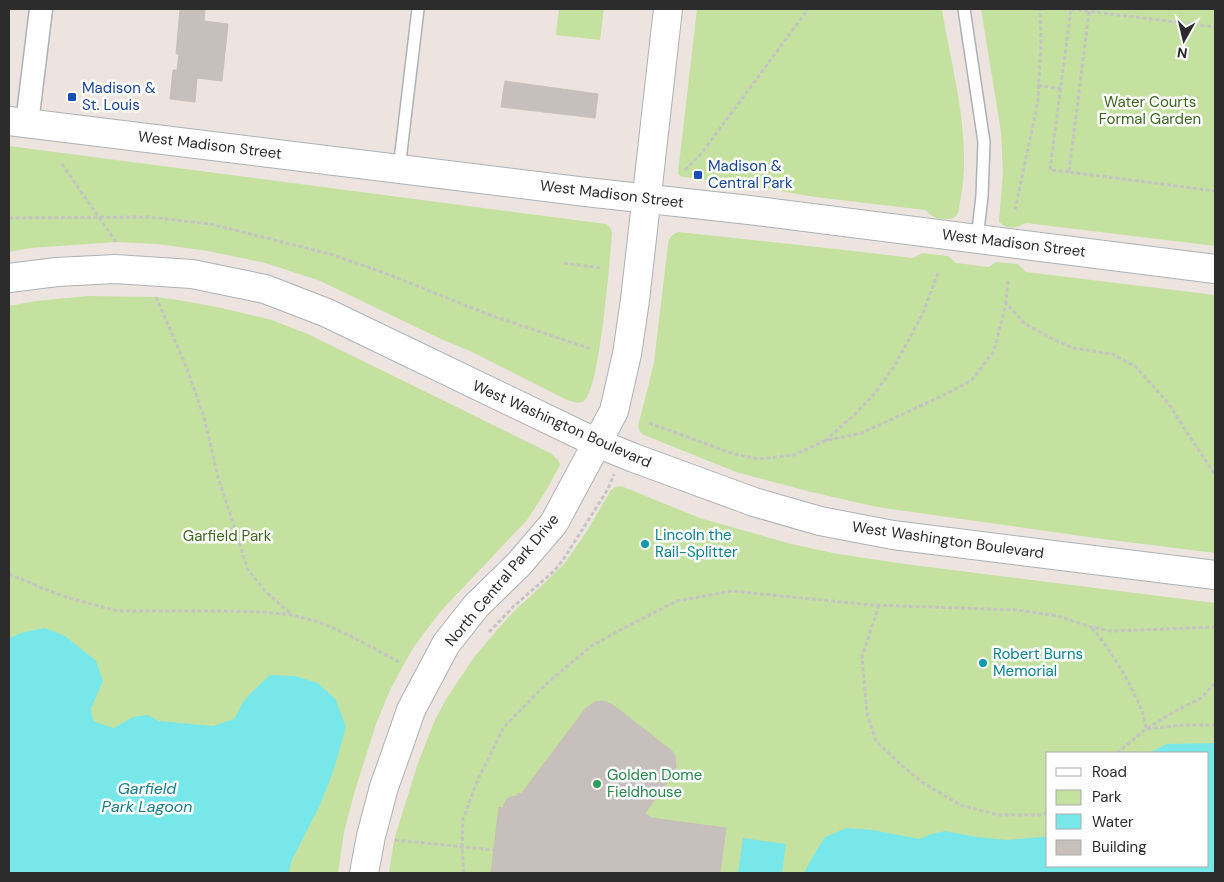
<svg xmlns="http://www.w3.org/2000/svg" width="1224" height="882" font-family="'DM Sans',sans-serif">
  <rect width="100%" height="100%" fill="#ede4df"/>
  <g fill="#c5e19f" fill-rule="evenodd">
    <path d="M559,9H604L600,40L556,35Z"/>
    <path d="M697,9H942C952,72 973,138 960,202C959,205 959,210 958,213C955,221 941,220 934,217C931,216 928,212 925,210L815,197L733,183L684,177L680,176L678,173Z"/>
    <path d="M981,9H1215V246L1026,223C1017,228 1008,230 999,222L1003,173L1001,132Z"/>
    <path d="M9,146L606,224L610,227L612,232C610,258 600,389 584,401C578,405 571,401 565,399L470,351L441,339L318,280L265,263L208,251L158,244L116,242L30,248L9,252Z"/>
    <path d="M678,232L836,249L913,258L922,253L948,256L956,263L989,267L996,262L1018,264L1026,272L1215,295V553L1095,538L877,507L811,492L736,472L644,435L640,432L638,426L649,383L654,362L668,245C669,238 671,235 678,232Z"/>
    <path d="M88,296L156,297L178,300L217,307L272,320L310,335L552,454L558,460L560,465C550,484 539,503 527,520L440,612L413,648L391,688L376,724L354,794L344,832L338,873H9V306L36,301Z"/>
    <path d="M621,486L700,518L791,544L838,554L905,564L1215,603V873H389L394,840L418,763L434,722L446,699L475,656L497,630L515,610L535,592L564,564L587,531L611,490L615,487ZM1048,753H1208V866H1048Z"/>
  </g>
  <g fill="#78e7ea">
    <path d="M45,628L65,636L96,661L103,681L91,708L93,721L104,725L114,728L133,717L148,715L159,721L213,726L234,719L243,702L252,692L270,675L295,676L318,683L336,700L346,727L334,769L320,805L291,862L289,873H9V638L24,632Z"/>
    <path d="M1215,743V873H804L812,858L825,837L847,828L873,830L919,839L932,834L945,831L976,837L1007,840L1042,837L1048,835V866H1208V753H1149L1167,744Z"/>
    <path d="M743,838L786,844L782,873H738Z"/>
  </g>
  <g fill="#c6bfbb" stroke="#c9bfb9">
    <path d="M180,9H205L204,21L228,24L222,81L197,78L195,102L170,99L173,70H177L179,54H176Z"/>
    <path d="M505,81L598,94L595,118L501,107Z"/>
    <path d="M601,701L606,702L613,705L672,751L675,756L676,767L675,772L645,813L651,818L726,828L720,873H491L499,807L503,808L506,800L510,797L517,796L518,793L521,794L586,708L595,702Z"/>
  </g>
  <g fill="none" stroke-linecap="round" stroke-linejoin="round">
    <defs>
      <g id="service">
        <path d="M964,9L984,142L982,196L977,239"/>
        <path d="M399,169L418,9"/>
      </g>
      <path id="minor" d="M27,123L41,9"/>
      <g id="tertiary">
        <path d="M9,278L57,272L115,269L192,274L265,289L327,313L597,443L634,458L754,502L820,521L893,535L1215,575"/>
        <path d="M364,873L371,836L384,787L400,742L411,710L446,644L476,606L519,564L554,523L597,443L614,411L627,354L635,300L668,9"/>
      </g>
      <path id="secondary" d="M9,121L586,192L749,210L1215,269"/>
    </defs>
    <use href="#service" stroke="#acb1b8" stroke-width="14"/>
    <use href="#minor" stroke="#acb1b8" stroke-width="25"/>
    <use href="#tertiary" stroke="#acb1b8" stroke-width="30"/>
    <use href="#secondary" stroke="#acb1b8" stroke-width="30"/>
    <g stroke="#c4c4c4" stroke-width="3" stroke-dasharray="4 2.5" stroke-linecap="butt">
      <path d="M1089,12L1069,172L1215,191"/>
      <path d="M1038,85L1061,89"/>
      <path d="M62,164L116,242"/>
      <path d="M685,170L702,153L808,9"/>
      <path d="M1069,172L1050,170L1071,9L1215,27"/>
      <path d="M1015,210L1038,101L1041,43L1040,9"/>
      <path d="M9,218L149,217L211,224L330,254L385,273L487,314L591,349"/>
      <path d="M564,263L601,268"/>
      <path d="M1008,281L1006,303L1025,324L1055,340L1074,348L1112,354L1136,367L1168,403L1215,475"/>
      <path d="M156,297L186,366L204,417L218,477L248,570L265,591L291,614"/>
      <path d="M649,423L734,454L759,459L794,455L824,441L862,433L946,394L972,380L994,351L1006,303"/>
      <path d="M825,441L854,415L875,393L895,365L923,313L938,273"/>
      <path d="M9,574L42,588L69,598L118,611H219L264,612L292,615L319,622L349,635L399,662"/>
      <path d="M879,605L862,657L867,713L876,741L899,763L922,782L960,805L999,815H1041L1048,812"/>
      <path d="M1092,628C1111,650 1130,682 1141,709C1144,715 1145,722 1146,729L1183,725H1215"/>
      <path d="M489,632L514,606L554,571L563,560L608,489L614,474"/>
      <path d="M1117,753L1146,729L1172,713L1201,698L1215,683"/>
      <path d="M395,840L494,850"/>
      <path d="M464,873L462,847L463,819L478,779L504,727L544,686L590,647L622,629L677,601L732,591L872,605L1017,610L1058,616L1091,627L1111,631L1215,627"/>
    </g>
    <use href="#service" stroke="#fff" stroke-width="11"/>
    <use href="#minor" stroke="#fff" stroke-width="22"/>
    <use href="#tertiary" stroke="#fff" stroke-width="28"/>
    <use href="#secondary" stroke="#fff" stroke-width="28"/>
  </g>
  <g fill="#1a4fb4" stroke="#fff" stroke-width="2">
    <rect x="67" y="92" width="10" height="10" rx="2.5"/>
    <rect x="693" y="170" width="10" height="10" rx="2.5"/>
  </g>
  <g fill="#0f9aa8" stroke="#fff" stroke-width="2">
    <circle cx="645" cy="544" r="5"/>
    <circle cx="983" cy="663" r="5"/>
  </g>
  <circle fill="#2e9e5b" stroke="#fff" stroke-width="2" cx="597" cy="784" r="5"/>
  <g text-anchor="middle" stroke-width="5" stroke-linejoin="round" paint-order="stroke">
    <g font-size="15" fill="#164399" stroke="#fff" text-anchor="start">
      <text x="82" y="93">Madison &amp;<tspan x="82" dy="17">St. Louis</tspan></text>
      <text x="708" y="171">Madison &amp;<tspan x="708" dy="17">Central Park</tspan></text>
    </g>
    <g font-size="15" fill="#3f681e" stroke="#fff">
      <text x="1150" y="107">Water Courts<tspan x="1150" dy="17">Formal Garden</tspan></text>
      <text x="227" y="541">Garfield Park</text>
    </g>
    <g font-size="15" fill="#2c2c2c" stroke="#fff">
      <text transform="translate(210 145) rotate(7)" y="5">West Madison Street</text>
      <text transform="translate(612 194) rotate(7)" y="5">West Madison Street</text>
      <text transform="translate(1014 243) rotate(7)" y="5">West Madison Street</text>
      <text transform="translate(562 424) rotate(24)" y="5">West Washington Boulevard</text>
      <text transform="translate(948 540) rotate(8)" y="5">West Washington Boulevard</text>
      <text transform="translate(502 580) rotate(-50)" y="5">North Central Park Drive</text>
    </g>
    <g font-size="15" fill="#0d838f" stroke="#fff" text-anchor="start">
      <text x="655" y="540">Lincoln the<tspan x="655" dy="17">Rail-Splitter</tspan></text>
      <text x="993" y="659">Robert Burns<tspan x="993" dy="17">Memorial</tspan></text>
    </g>
    <g font-size="15" fill="#27864d" stroke="#fff" text-anchor="start">
      <text x="607" y="780">Golden Dome<tspan x="607" dy="17">Fieldhouse</tspan></text>
    </g>
    <g font-size="16" font-style="italic" fill="#147f8b" stroke="#fff">
      <text x="147" y="794">Garfield<tspan x="147" dy="18">Park Lagoon</tspan></text>
    </g>
  </g>
  <rect width="1224" height="882" fill="none" stroke="#2c2c2c" stroke-width="20"/>
  <rect x="1046" y="752" width="162" height="115" fill="#ffffff" stroke="#ababab"/>
  <rect x="1056" y="768" width="25" height="8" fill="#ffffff" stroke="#ababab"/>
  <text x="1092" y="777" font-size="15" fill="#2c2c2c">Road</text>
  <rect x="1056" y="790" width="25" height="15" fill="#c5e19f" stroke="#ababab"/>
  <text x="1092" y="802" font-size="15" fill="#2c2c2c">Park</text>
  <rect x="1056" y="814" width="25" height="15" fill="#78e7ea" stroke="#ababab"/>
  <text x="1092" y="827" font-size="15" fill="#2c2c2c">Water</text>
  <rect x="1056" y="840" width="25" height="15" fill="#c6bfbb" stroke="#ababab"/>
  <text x="1092" y="852" font-size="15" fill="#2c2c2c">Building</text>
  <g transform="translate(1184 40) rotate(188)" stroke="#ffffff" stroke-width="4" paint-order="stroke">
  <path d="M0-4L9 19L0 12L-9 19Z" fill="#2c2c2c"/>
  <text y="-8" font-size="14" font-weight="bold" text-anchor="middle" fill="#2c2c2c">N</text>
  </g>
</svg>
